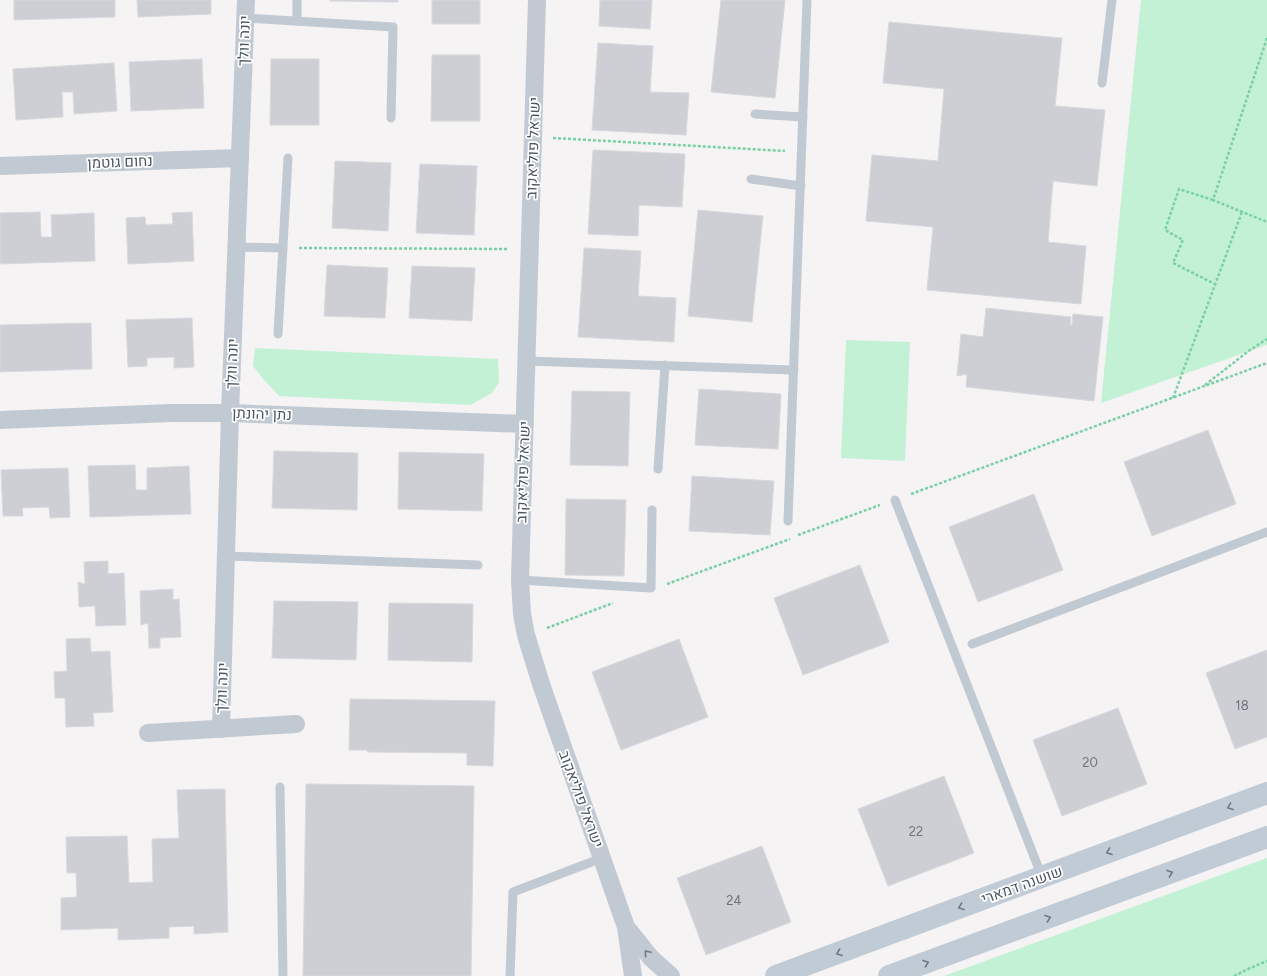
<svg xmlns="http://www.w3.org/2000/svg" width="1267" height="976" font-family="Figtree,Heebo,sans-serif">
  <rect width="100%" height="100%" fill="#f5f3f3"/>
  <g fill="#c3f1d5">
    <path d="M1141,0H1267V345L1101,403Z"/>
    <path d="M846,340L910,342L905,461L841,458Z"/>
    <path d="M255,348L498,359L499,382L492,393L470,405L279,396L264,380L253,366Z"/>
    <path d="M1267,858V976H944Z"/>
  </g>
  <g fill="#cdcfd5" stroke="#d7d9de">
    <path d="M14,0H115V17L14,20Z"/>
    <path d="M137,0H211V14L138,17Z"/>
    <path d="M330,0H398V2L330,1Z"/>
    <rect x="432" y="0" width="48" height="24"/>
    <path d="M600,0H652L650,29L599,26Z"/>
    <path d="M721,0H785L775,98L711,92Z"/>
    <path d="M889,22L1062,38L1055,106L1105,110L1097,186L1053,181L1048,242L1086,246L1081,304L927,290L933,227L866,221L872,155L938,161L944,89L883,83Z"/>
    <path d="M598,43L653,46L650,92L689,93L686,135L592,130Z"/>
    <path d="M432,55H480V121H431Z"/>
    <path d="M202,59L204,108L131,111L129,62Z"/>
    <path d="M271,59H319V125H270Z"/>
    <path d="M114,63L117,111L74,114L73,92H62L63,117L16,120L13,69Z"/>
    <path d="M593,150L685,154L682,207L639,205L638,236L588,234Z"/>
    <path d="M335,161L391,163L388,231L332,228Z"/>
    <path d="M420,164L477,166L474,235L416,233Z"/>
    <path d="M698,210L763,216L752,322L688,316Z"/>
    <path d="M40,212L41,237H52L51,215L94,213L95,261L0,264V213Z"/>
    <path d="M192,212L194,261L128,264L126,218L145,217L146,225L173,224L172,213Z"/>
    <path d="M584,248L641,251L638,296L676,298L674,342L578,337Z"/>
    <path d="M327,265L388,268L385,318L324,316Z"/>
    <path d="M412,266L475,268L472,321L409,318Z"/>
    <path d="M986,308L1071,317L1070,325H1072L1073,314L1103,317L1094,401L966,387L967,374L957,376L961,334L983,337Z"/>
    <path d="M192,318L194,367L174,368V357L147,358V366L128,367L126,320Z"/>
    <path d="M91,323L92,369L0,372V325Z"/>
    <path d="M699,389L781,394L778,449L695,445Z"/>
    <path d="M572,391L630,392L628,466L570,465Z"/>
    <path d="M1208,430L1236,504L1152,536L1124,462Z"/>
    <path d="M274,451L358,453L357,510L272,508Z"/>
    <path d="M399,452L484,454L482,511L398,509Z"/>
    <path d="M135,465L136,490H147V468L189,466L191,514L90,517L88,466Z"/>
    <path d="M68,468L70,517L50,518L49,507L22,508L23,516H3L1,470Z"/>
    <path d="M692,476L774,481L770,535L689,531Z"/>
    <path d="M1034,494L1063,570L978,602L949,527Z"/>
    <path d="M566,499L626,500L624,576L565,575Z"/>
    <path d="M108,561V574L124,573L126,625L96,626L95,606L79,607L78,582L85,584L84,562Z"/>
    <path d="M860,565L889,642L803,675L774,598Z"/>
    <path d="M173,589V600L179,599L181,637L160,638V648H149L148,623L141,625L140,591Z"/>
    <path d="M274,601L358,602L356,660L272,658Z"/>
    <path d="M389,603L473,604L472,662L388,660Z"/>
    <path d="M90,638L91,652L110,651L113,712L93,713L94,726L66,727L65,698H55L54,672L67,671L66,639Z"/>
    <path d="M679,639L708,717L621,750L592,672Z"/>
    <path d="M1267,650V737L1235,749L1206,673Z"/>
    <path d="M350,699L495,701L493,766L467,765V753L368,752L367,750H349Z"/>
    <path d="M1118,708L1147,784L1062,816L1033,740Z"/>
    <path d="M944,776L974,853L888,886L858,809Z"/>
    <path d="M306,784L474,786L471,976H303Z"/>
    <path d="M225,789L228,932L194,934V926L169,927V938L118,940V928L61,930V898L77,897L76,873H67L66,837L127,836L129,883L153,882L152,839L179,838L177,790Z"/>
    <path d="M762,846L791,922L706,955L677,878Z"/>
  </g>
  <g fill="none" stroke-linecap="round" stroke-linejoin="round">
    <g stroke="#7ad0a6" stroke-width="2.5" stroke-dasharray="3 2" stroke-linecap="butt">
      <path d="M1267,38L1213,200L1267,222"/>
      <path d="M553,138L785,151"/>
      <path d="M1213,200L1179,189L1165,230L1183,240L1173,263L1215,284"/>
      <path d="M299,248L508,249"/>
      <path d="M1205,385L1250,350L1267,339"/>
      <path d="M1173,398L1242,212"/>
      <path d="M911,494L1267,363"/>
      <path d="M798,535L880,505"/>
      <path d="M667,584L790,539"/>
      <path d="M547,628L613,603"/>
      <path d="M1234,976L1248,969L1267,961"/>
    </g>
    <g stroke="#c1cad2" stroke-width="9">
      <path d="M245,18L393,27L391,118"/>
      <path d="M297,21V0"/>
      <path d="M1102,83L1112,0"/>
      <path d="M755,114L803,117"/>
      <path d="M751,179L801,186"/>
      <path d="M237,247L283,248"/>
      <path d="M278,334L288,158"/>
      <path d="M527,361L794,370"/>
      <path d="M658,469L665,365"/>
      <path d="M895,500L1042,877"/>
      <path d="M788,521L807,0"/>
      <path d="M226,556L478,565"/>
      <path d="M520,580L651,588L652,510"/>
      <path d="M972,644L1267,532"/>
      <path d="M280,787L283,976"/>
      <path d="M510,976L513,892L602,858"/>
    </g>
    <g stroke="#c1cad2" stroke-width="18">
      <path d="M537,0L520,580L522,614L526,635L541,684L626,927L633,976"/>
      <path d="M0,166L240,158"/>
      <path d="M0,420L171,413H230L525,424"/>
      <path d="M221,729L230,413L246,0"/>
      <path d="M148,733L296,724"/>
      <path d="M627,928L651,958L671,976"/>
    </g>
    <g stroke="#c1cbd6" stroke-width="22">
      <path d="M776,976L1267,793"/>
      <path d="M889,976L1267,837"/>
    </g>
  </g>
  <defs><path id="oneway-chevron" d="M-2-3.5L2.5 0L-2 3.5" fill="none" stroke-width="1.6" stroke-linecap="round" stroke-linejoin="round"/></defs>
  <g stroke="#6e7984">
    <use href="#oneway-chevron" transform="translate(1230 807) rotate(160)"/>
    <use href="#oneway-chevron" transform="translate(1109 852) rotate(160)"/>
    <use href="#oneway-chevron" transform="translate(1170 873) rotate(-20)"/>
    <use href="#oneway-chevron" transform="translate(961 907) rotate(160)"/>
    <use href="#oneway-chevron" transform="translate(1048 918) rotate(-20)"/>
    <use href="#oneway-chevron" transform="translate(839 953) rotate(160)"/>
    <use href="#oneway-chevron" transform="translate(926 963) rotate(-20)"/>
  </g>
  <use stroke="#6e7983" href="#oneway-chevron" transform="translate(647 953) rotate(-130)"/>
  <g text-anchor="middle" stroke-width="3.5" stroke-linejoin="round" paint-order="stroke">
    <g font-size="13" fill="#6b747e">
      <text x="1242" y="710">18</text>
      <text x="1090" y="767">20</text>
      <text x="916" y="836">22</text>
      <text x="734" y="905">24</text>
    </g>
    <g font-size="15" fill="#4a5661" stroke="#fff">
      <text transform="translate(244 41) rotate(-88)" y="5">יונה וולך</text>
      <text transform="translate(533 148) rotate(-88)" y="5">ישראל פוליאקוב</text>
      <text transform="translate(120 162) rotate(-2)" y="5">נחום גוטמן</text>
      <text transform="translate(232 364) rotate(-88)" y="5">יונה וולך</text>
      <text transform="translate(262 414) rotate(2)" y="5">נתן יהונתן</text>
      <text transform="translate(523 472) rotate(-88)" y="5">ישראל פוליאקוב</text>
      <text transform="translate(222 688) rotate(-88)" y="5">יונה וולך</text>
      <text transform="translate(581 799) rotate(70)" y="5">ישראל פוליאקוב</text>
      <text transform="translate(1022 885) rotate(-20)" y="5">שושנה דמארי</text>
    </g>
  </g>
</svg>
